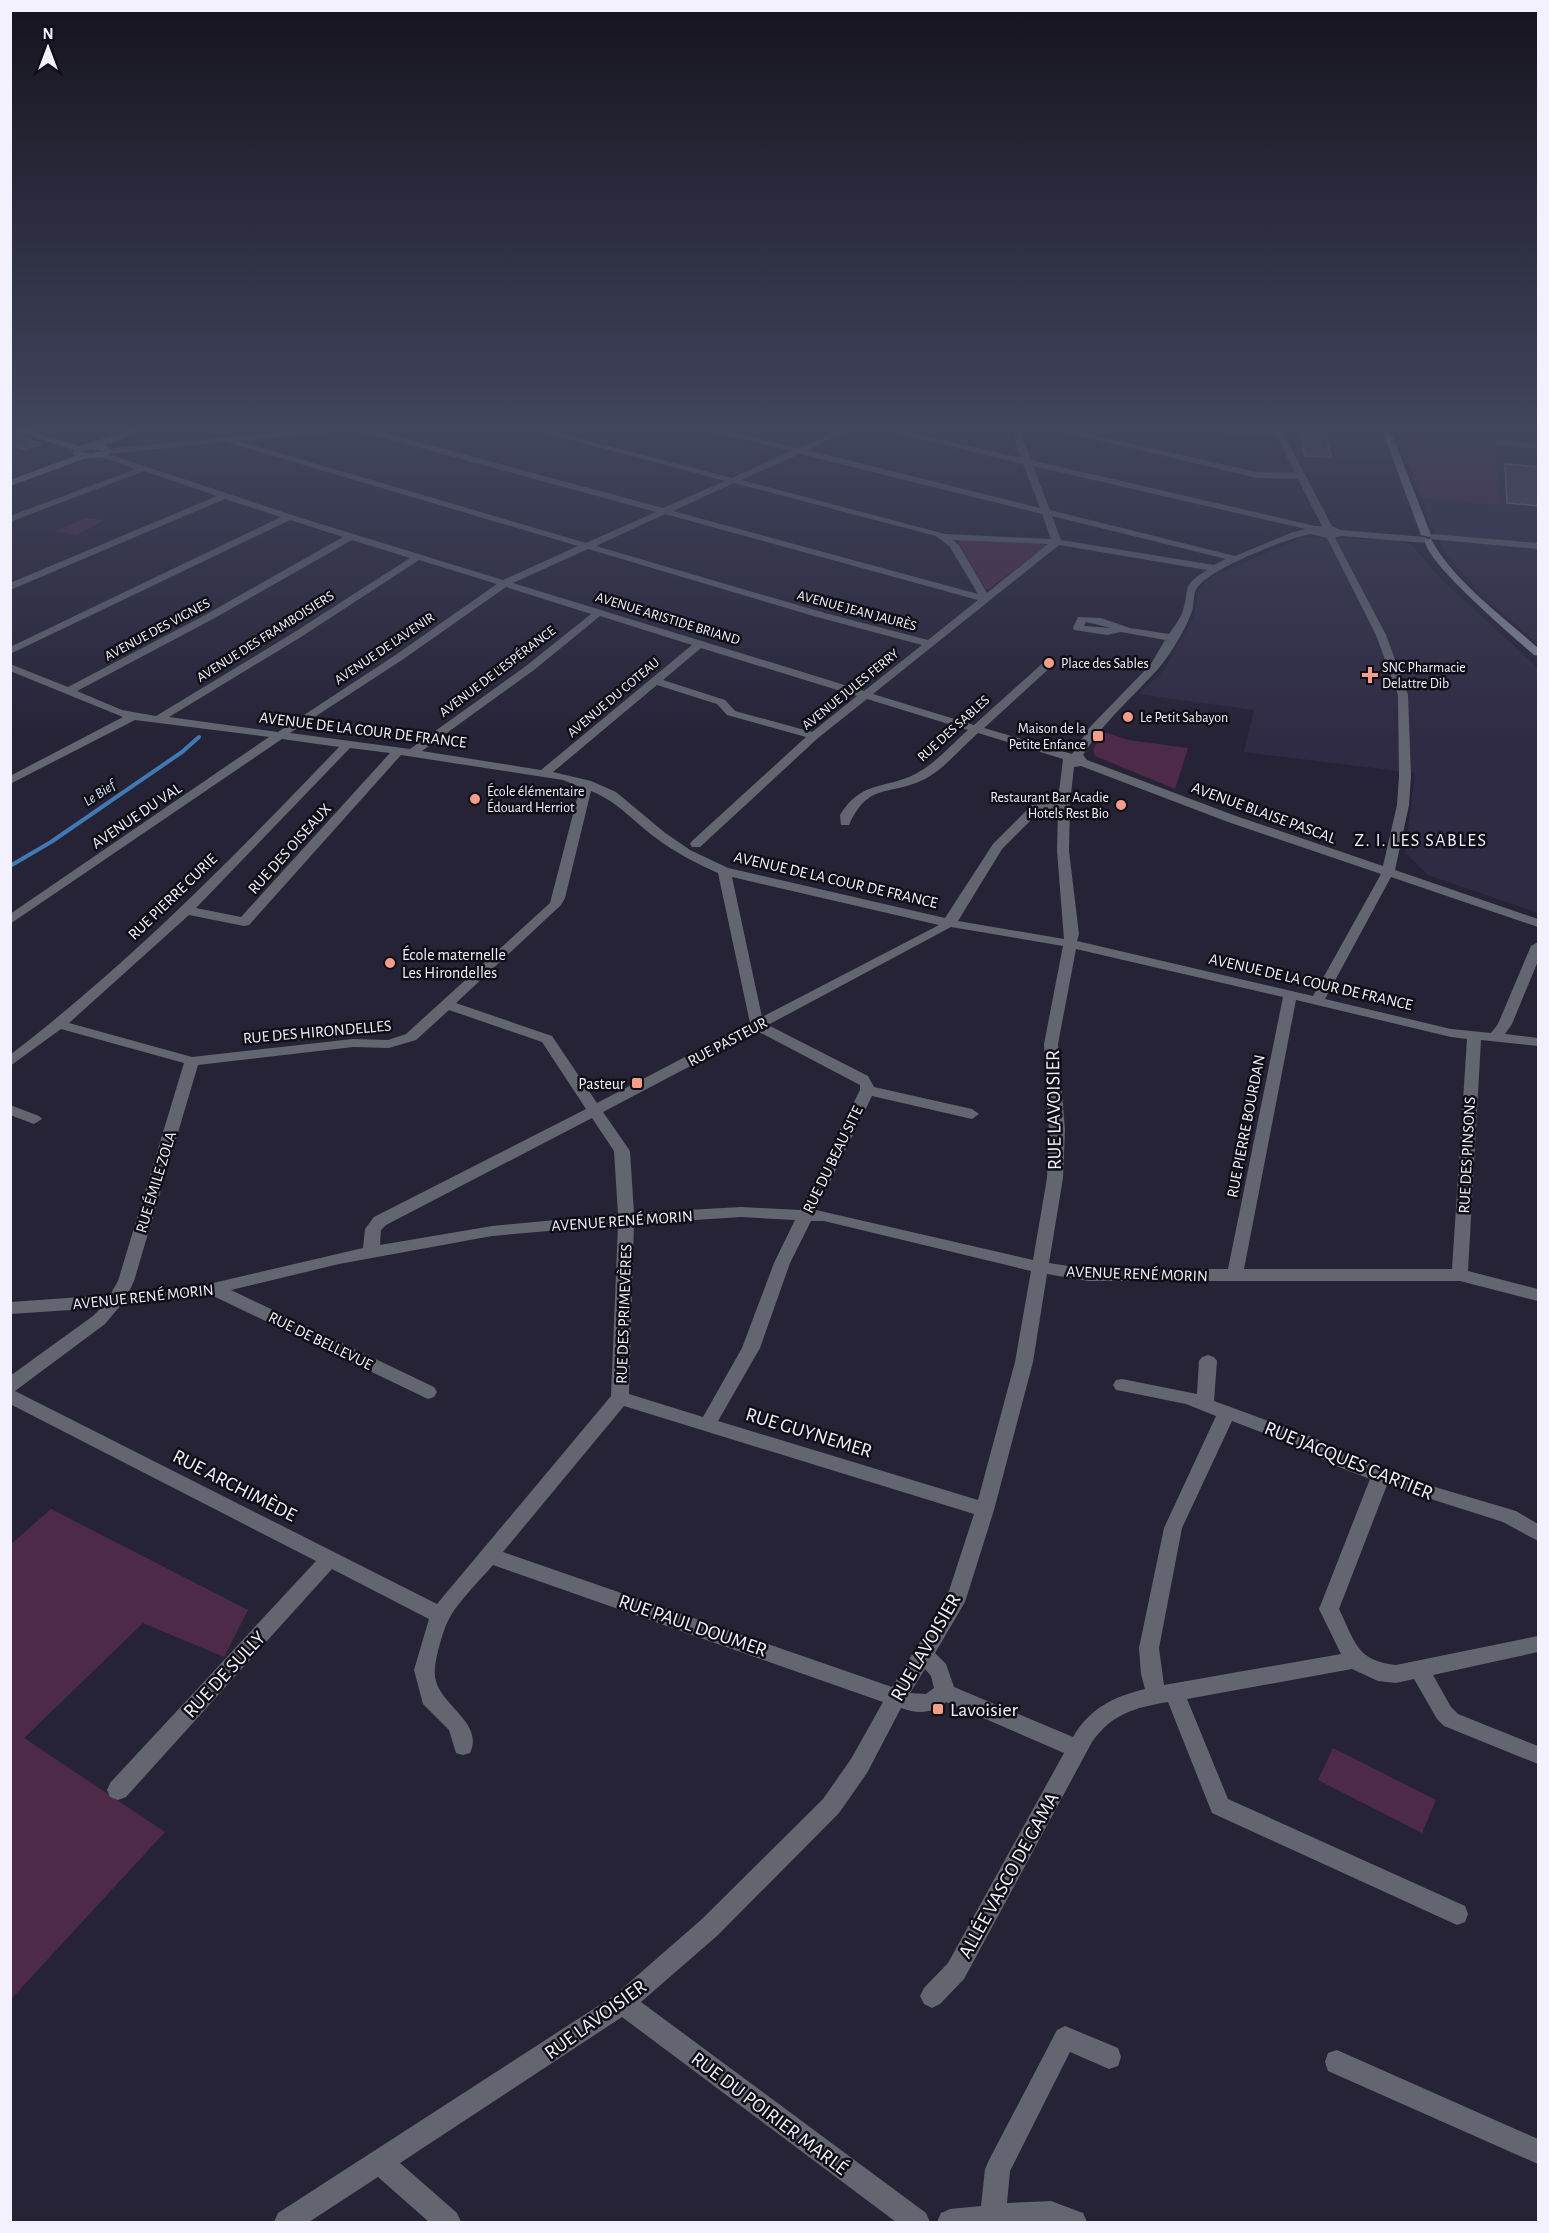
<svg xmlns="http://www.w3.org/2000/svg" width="1549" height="2233" font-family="'Alegreya Sans',sans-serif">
  <rect width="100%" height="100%" fill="#272337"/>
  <g fill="#302b44">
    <path d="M1288,427H1379L1389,462L1301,458Z"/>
    <path d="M1399,427H1538V645L1477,590L1447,556L1431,526L1421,498L1499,505L1496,441L1406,433L1399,431Z"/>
    <path d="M1303,537L1396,540L1412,545L1441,579L1538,668V913L1428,875L1405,853L1415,773L1244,752L1254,710L1138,694L1163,671L1193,619L1199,588L1207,579Z"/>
  </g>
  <g fill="#4d2b48">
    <path d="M1399,435L1495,444L1500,505L1421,498Z"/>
    <path d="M87,518L104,520L77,535L55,531Z"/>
    <path d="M959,539L1044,544L1047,545L989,589H986L957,540Z"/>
    <path d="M1104,732L1128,740L1188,748L1175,789L1095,756L1093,749Z"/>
    <path d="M51,1509L248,1610L224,1657L143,1623L24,1738L165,1832L11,1999L10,1545Z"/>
    <path d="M1333,1748L1436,1800L1422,1833L1318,1780Z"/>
  </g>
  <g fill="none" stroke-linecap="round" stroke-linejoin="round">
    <path stroke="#4179b4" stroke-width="4" d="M10,866L51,842L182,752L199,737"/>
  </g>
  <g fill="#524659" stroke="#83768b" stroke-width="1.5">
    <path d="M1302,427H1324L1331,457L1305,456L1300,435H1303Z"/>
    <path d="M22,437L41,444L25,450L10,445V439Z"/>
    <path d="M1505,464L1539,467V506L1507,503Z"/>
  </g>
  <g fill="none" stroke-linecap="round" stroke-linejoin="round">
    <g fill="#636670" fill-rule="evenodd">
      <path d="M40,427H54L10,437V432Z"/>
      <path d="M335,427H362L663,508L725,481L523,427H535L732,478L791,451L699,429L698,427H710L798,448L846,427H856L807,450L1040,508L1023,464L872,427H885L1021,458L1010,427H1018L1031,460L1315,526H1322L1298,479L1257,478L1042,427H1055L1257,472L1295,473L1276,435H1238L1209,427L1274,430L1272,427H1280L1332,526L1341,530L1425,537L1430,540L1425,543L1341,536L1335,538L1386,635L1408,695L1411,776L1409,805L1395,870L1538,919V927L1391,877L1325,999L1451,1029L1491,1033L1498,1024L1531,946L1538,942V961L1512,1024L1505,1034L1538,1038V1046L1481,1040L1468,1271L1538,1289V1301L1460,1281H1088L1047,1274L1033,1362L994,1510L965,1602L935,1653L946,1664L954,1687L1073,1737C1090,1708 1113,1697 1145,1689L1141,1674L1139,1648L1164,1528L1216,1416L1186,1404L1122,1391L1116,1390L1113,1385L1116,1380L1122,1379L1197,1394L1199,1361L1202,1357L1208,1355L1214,1357L1217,1361L1214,1401L1315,1438L1343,1454L1388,1471L1435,1487L1516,1511L1538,1524V1541L1503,1522L1387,1485L1339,1609C1355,1641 1356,1661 1396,1665L1538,1636V1652L1433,1675L1451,1707L1458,1714L1538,1746V1764L1444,1726L1437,1719L1414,1679L1396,1683L1378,1681L1352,1669L1187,1699L1228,1799L1465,1906L1468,1914L1465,1922L1457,1925L1212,1813L1168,1702C1134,1708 1113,1713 1092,1742L964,1979L940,2004L932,2008L924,2004L920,1996L924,1988L948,1963L1064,1753L946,1702C931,1714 919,1714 901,1708L867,1773L839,1813L718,1935L641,2002L926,2213L930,2222H896L622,2017L400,2163L457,2213L461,2222H429L378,2177L309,2222H274L278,2213L615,1995L702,1919L823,1799L851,1759L883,1702L493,1565C481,1579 457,1603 449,1619C443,1630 436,1656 435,1668C430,1703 486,1719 470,1753L463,1755L456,1753L449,1730L423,1704L414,1670L429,1619L332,1569L126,1797L118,1800L110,1797L107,1790L110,1783L316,1561L10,1404V1376L93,1316L101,1308L10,1314V1302L110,1295L118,1281L184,1063L61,1029L10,1066V1055C130,963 235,856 339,747L282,739L10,924V914L269,737L135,720L10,784V776L123,717L10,671V664L68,687L205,615L343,537L290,520L10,654V647L281,517L225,499L10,590V583L217,496L144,471L10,522V516L136,469L98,456V452H105V449ZM354,430L656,512L586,543L239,441ZM226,442L578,546L503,580L298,517L108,454ZM800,454L1042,514L1051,539L945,534L741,480ZM1033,466L1306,529L1293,532L1235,556L1050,510ZM734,483L936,536L950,547L978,594L673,511ZM665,514L978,600L928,640L825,613L596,546ZM1052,516L1226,559L1214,565L1061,540ZM1311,534L1327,538L1376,635L1398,695L1399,776L1397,805L1383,866L1236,816L1087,760L1083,755C1106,719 1130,700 1158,669C1169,657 1185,630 1191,614C1195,606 1192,596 1197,588C1208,569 1288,538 1311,534ZM352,540L410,558L293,633L156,716L122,710L77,691L213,619ZM953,540L1048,544L987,593L959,545ZM1059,545L1207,570C1179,587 1191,589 1182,613C1179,621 1173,628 1169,634L1130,628L1101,618L1078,617L1073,628L1074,630L1107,635L1121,632L1165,640L1151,664L1090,727L1072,754L984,728L1053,665V661H1045L974,725L873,694ZM588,549L817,617L922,645L864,691L513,583ZM419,560L497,584L394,656L278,732L169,717L301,637ZM506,587L591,614L526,666L410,749L290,733L402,660ZM600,616L692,645L541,770L422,751L534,670ZM1086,622L1111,628L1084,626ZM701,648L857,696L812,732L735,711L725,700L663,680ZM657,685L717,704L727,715L806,737L692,841L690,844L692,847H700L818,738L867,699L968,730C952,744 936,763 917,773C886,790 862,779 840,815L841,825H849C869,781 889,797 925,779C944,769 961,748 978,733L1063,759L1058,800L1032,805L993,844L945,918L728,868L690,850L664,832L616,792L591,781L553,772ZM350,748L390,753L241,917L196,908ZM401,755L563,780L580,787L550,903L406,1034L388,1040L353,1039L192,1057L69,1023L189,915L244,926L249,925ZM1081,766L1228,822L1381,874L1313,996L1077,941L1079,934L1069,851L1070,803L1074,767ZM591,791C617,801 634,822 656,838C676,853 696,863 718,873L750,1023L597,1103L552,1036L456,1003L561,905L565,898ZM1058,808L1057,851L1064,939L958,921L1002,849L1040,811ZM732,877L939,925L762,1017ZM951,927L1063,946L1044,1044L1049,1130L1047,1178L1033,1260L816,1210L872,1096L972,1119L979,1114L972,1109L874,1087L868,1076L768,1025ZM1076,949L1283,997L1228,1269H1088L1049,1263L1063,1178L1065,1130L1058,1044ZM1296,1000L1451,1037L1467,1039L1452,1269H1244ZM449,1010L542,1042L586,1109L374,1217L365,1229L363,1248L213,1283L128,1294L134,1281L198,1065L353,1047L389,1048L416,1040ZM757,1031L860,1085V1090L800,1210L741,1207L634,1213L630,1151L603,1112ZM592,1118L614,1151L618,1214L492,1226L380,1245L381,1230L386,1225ZM741,1217L795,1220L774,1263L742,1348L703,1417L629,1394L634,1224ZM811,1221H824L1031,1271L1015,1362L978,1500L718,1421L760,1348L790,1263ZM618,1225L611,1396L437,1604L15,1391L105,1324L120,1306L211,1295L428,1399L434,1397L437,1392L434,1387L231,1290L339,1264L492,1236ZM624,1406L974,1514L946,1600L892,1687L503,1552ZM1232,1421L1303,1448L1331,1464L1370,1479L1319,1609L1341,1654L1164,1685L1159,1648L1182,1528ZM925,1669L931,1676L934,1688L926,1694L910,1693Z"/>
      <path d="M1499,440L1538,444V449L1496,445L1495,443Z"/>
      <path d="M1433,534L1538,543V549L1430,539V535Z"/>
      <path d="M10,1105L39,1116L42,1119L34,1124L10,1115Z"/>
      <path d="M1065,2026L1118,2048L1121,2057L1118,2066L1109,2069L1070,2052L1010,2171L1007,2203L1051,2201L1083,2213L1087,2222H937L941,2213L950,2209L981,2206L985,2169L989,2160L1057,2030Z"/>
      <path d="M1337,2050L1538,2139V2164L1328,2071L1325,2062L1328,2053Z"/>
    </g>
    <g fill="#858a9a" fill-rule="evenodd">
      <path d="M10,427H19L79,446L140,427H151L105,445L112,451L104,457L84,459L10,486V480L75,456L72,453L74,450L10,429ZM90,449L102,451L92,454L81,452Z"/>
      <path d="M1381,427H1389L1431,535L1429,537L1421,535Z"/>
      <path d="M1425,539H1431C1453,581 1504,617 1538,648V656L1534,655C1515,638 1421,559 1425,539Z"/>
    </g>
  </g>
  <linearGradient id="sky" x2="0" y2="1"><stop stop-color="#15131e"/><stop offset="0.58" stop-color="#41455e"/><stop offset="1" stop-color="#41455e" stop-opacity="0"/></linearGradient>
  <rect width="1549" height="739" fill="url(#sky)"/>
  <g fill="#f49e89" stroke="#100e17" stroke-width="2">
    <circle cx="1049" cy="663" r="6"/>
    <path d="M1367 666h6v6h6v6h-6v6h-6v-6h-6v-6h6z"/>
    <circle cx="1128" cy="717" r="6"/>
    <rect x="1092" y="730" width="12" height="12" rx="3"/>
    <circle cx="475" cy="799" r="6"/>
    <circle cx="1121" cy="805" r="6"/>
    <circle cx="390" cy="963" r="6"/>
    <rect x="631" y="1077" width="12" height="12" rx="3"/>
    <rect x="932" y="1703" width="12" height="12" rx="3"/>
  </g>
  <g text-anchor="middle" stroke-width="5" stroke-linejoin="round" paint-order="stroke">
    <g font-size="14" fill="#f3f1fe" stroke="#100e17">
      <text transform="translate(857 610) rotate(15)" y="5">AVENUE JEAN JAURÈS</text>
      <text transform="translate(668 618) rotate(17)" y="5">AVENUE ARISTIDE BRIAND</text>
      <text transform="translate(157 629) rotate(-28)" y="5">AVENUE DES VIGNES</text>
      <text transform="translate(265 636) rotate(-32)" y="5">AVENUE DES FRAMBOISIERS</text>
      <text transform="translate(384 648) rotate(-34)" y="5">AVENUE DE L'AVENIR</text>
      <text transform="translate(497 671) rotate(-37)" y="5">AVENUE DE L'ESPÉRANCE</text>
      <text transform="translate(850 689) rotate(-39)" y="5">AVENUE JULES FERRY</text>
      <text transform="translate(613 697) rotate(-40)" y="5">AVENUE DU COTEAU</text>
      <text transform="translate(953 728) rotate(-42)" y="5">RUE DES SABLES</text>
    </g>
    <g font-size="14" fill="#f3f1fe" stroke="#100e17" text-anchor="start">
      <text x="1061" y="668">Place des Sables</text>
      <text x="1382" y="672">SNC Pharmacie<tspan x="1382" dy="16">Delattre Dib</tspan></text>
      <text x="1140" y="722">Le Petit Sabayon</text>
      <text x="1086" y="733" text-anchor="end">Maison de la<tspan x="1086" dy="16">Petite Enfance</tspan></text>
      <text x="487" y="796">École élémentaire<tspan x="487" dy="16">Édouard Herriot</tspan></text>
      <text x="1109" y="802" text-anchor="end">Restaurant Bar Acadie<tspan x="1109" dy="16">Hotels Rest Bio</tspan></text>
    </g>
    <g font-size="15" font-style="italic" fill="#d4e3f4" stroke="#100e17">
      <text transform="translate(99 793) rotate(-33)" y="5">Le Bief</text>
    </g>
    <g font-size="16" fill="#f3f1fe" stroke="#100e17">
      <text transform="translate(363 729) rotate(7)" y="6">AVENUE DE LA COUR DE FRANCE</text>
      <text transform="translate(1264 812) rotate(20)" y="6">AVENUE BLAISE PASCAL</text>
      <text transform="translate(136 815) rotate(-34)" y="6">AVENUE DU VAL</text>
      <text transform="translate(289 848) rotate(-48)" y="6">RUE DES OISEAUX</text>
      <text transform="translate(836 879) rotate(13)" y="6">AVENUE DE LA COUR DE FRANCE</text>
      <text transform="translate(172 896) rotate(-44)" y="6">RUE PIERRE CURIE</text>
      <text transform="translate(1311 981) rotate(13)" y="6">AVENUE DE LA COUR DE FRANCE</text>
      <text transform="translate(317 1031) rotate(-5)" y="6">RUE DES HIRONDELLES</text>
      <text transform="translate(727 1041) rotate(-28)" y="6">RUE PASTEUR</text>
      <text transform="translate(1245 1126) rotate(-79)" y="6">RUE PIERRE BOURDAN</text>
      <text transform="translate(1466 1155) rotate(-87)" y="6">RUE DES PINSONS</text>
      <text transform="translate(832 1159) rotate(-64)" y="6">RUE DU BEAU SITE</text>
      <text transform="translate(155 1182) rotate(-73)" y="6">RUE ÉMILE ZOLA</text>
      <text transform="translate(622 1220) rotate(-4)" y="6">AVENUE RENÉ MORIN</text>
      <text transform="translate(1137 1273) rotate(2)" y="6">AVENUE RENÉ MORIN</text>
      <text transform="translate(143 1296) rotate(-6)" y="6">AVENUE RENÉ MORIN</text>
      <text transform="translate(623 1314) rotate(-88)" y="6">RUE DES PRIMEVÈRES</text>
      <text transform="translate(321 1340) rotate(26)" y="6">RUE DE BELLEVUE</text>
    </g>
    <g font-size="16" fill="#f3f1fe" stroke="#100e17" text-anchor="start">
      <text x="402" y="960">École maternelle<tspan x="402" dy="18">Les Hirondelles</tspan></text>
      <text x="625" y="1089" text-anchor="end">Pasteur</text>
    </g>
    <g font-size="18" letter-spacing="1.5" fill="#f3f1fe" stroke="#100e17">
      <text x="1421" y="846">Z. I. LES SABLES</text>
    </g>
    <g font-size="20" fill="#f3f1fe" stroke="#100e17">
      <text transform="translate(1053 1110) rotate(-91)" y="7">RUE LAVOISIER</text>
      <text transform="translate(809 1432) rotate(17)" y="7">RUE GUYNEMER</text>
      <text transform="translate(1349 1460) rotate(22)" y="7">RUE JACQUES CARTIER</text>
      <text transform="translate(235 1485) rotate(27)" y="7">RUE ARCHIMÈDE</text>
      <text transform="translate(693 1625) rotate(19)" y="7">RUE PAUL DOUMER</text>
      <text transform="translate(925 1647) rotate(-60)" y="7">RUE LAVOISIER</text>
      <text transform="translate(224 1674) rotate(-47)" y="7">RUE DE SULLY</text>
      <text transform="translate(1008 1875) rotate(-61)" y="7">ALLÉE VASCO DE GAMA</text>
      <text transform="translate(595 2019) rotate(-36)" y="7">RUE LAVOISIER</text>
      <text transform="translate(770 2113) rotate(37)" y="7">RUE DU POIRIER MARLÉ</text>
    </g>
    <g font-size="20" fill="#f3f1fe" stroke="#100e17" text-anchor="start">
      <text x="950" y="1716">Lavoisier</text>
    </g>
  </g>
  <rect width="1549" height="2233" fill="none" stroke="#f3f1fe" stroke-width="24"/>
  <g transform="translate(48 48)" stroke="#100e17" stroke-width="4.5" paint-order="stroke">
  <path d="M0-4.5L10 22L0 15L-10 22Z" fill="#f3f1fe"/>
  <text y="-9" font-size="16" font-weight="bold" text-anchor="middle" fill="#f3f1fe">N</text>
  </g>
</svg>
